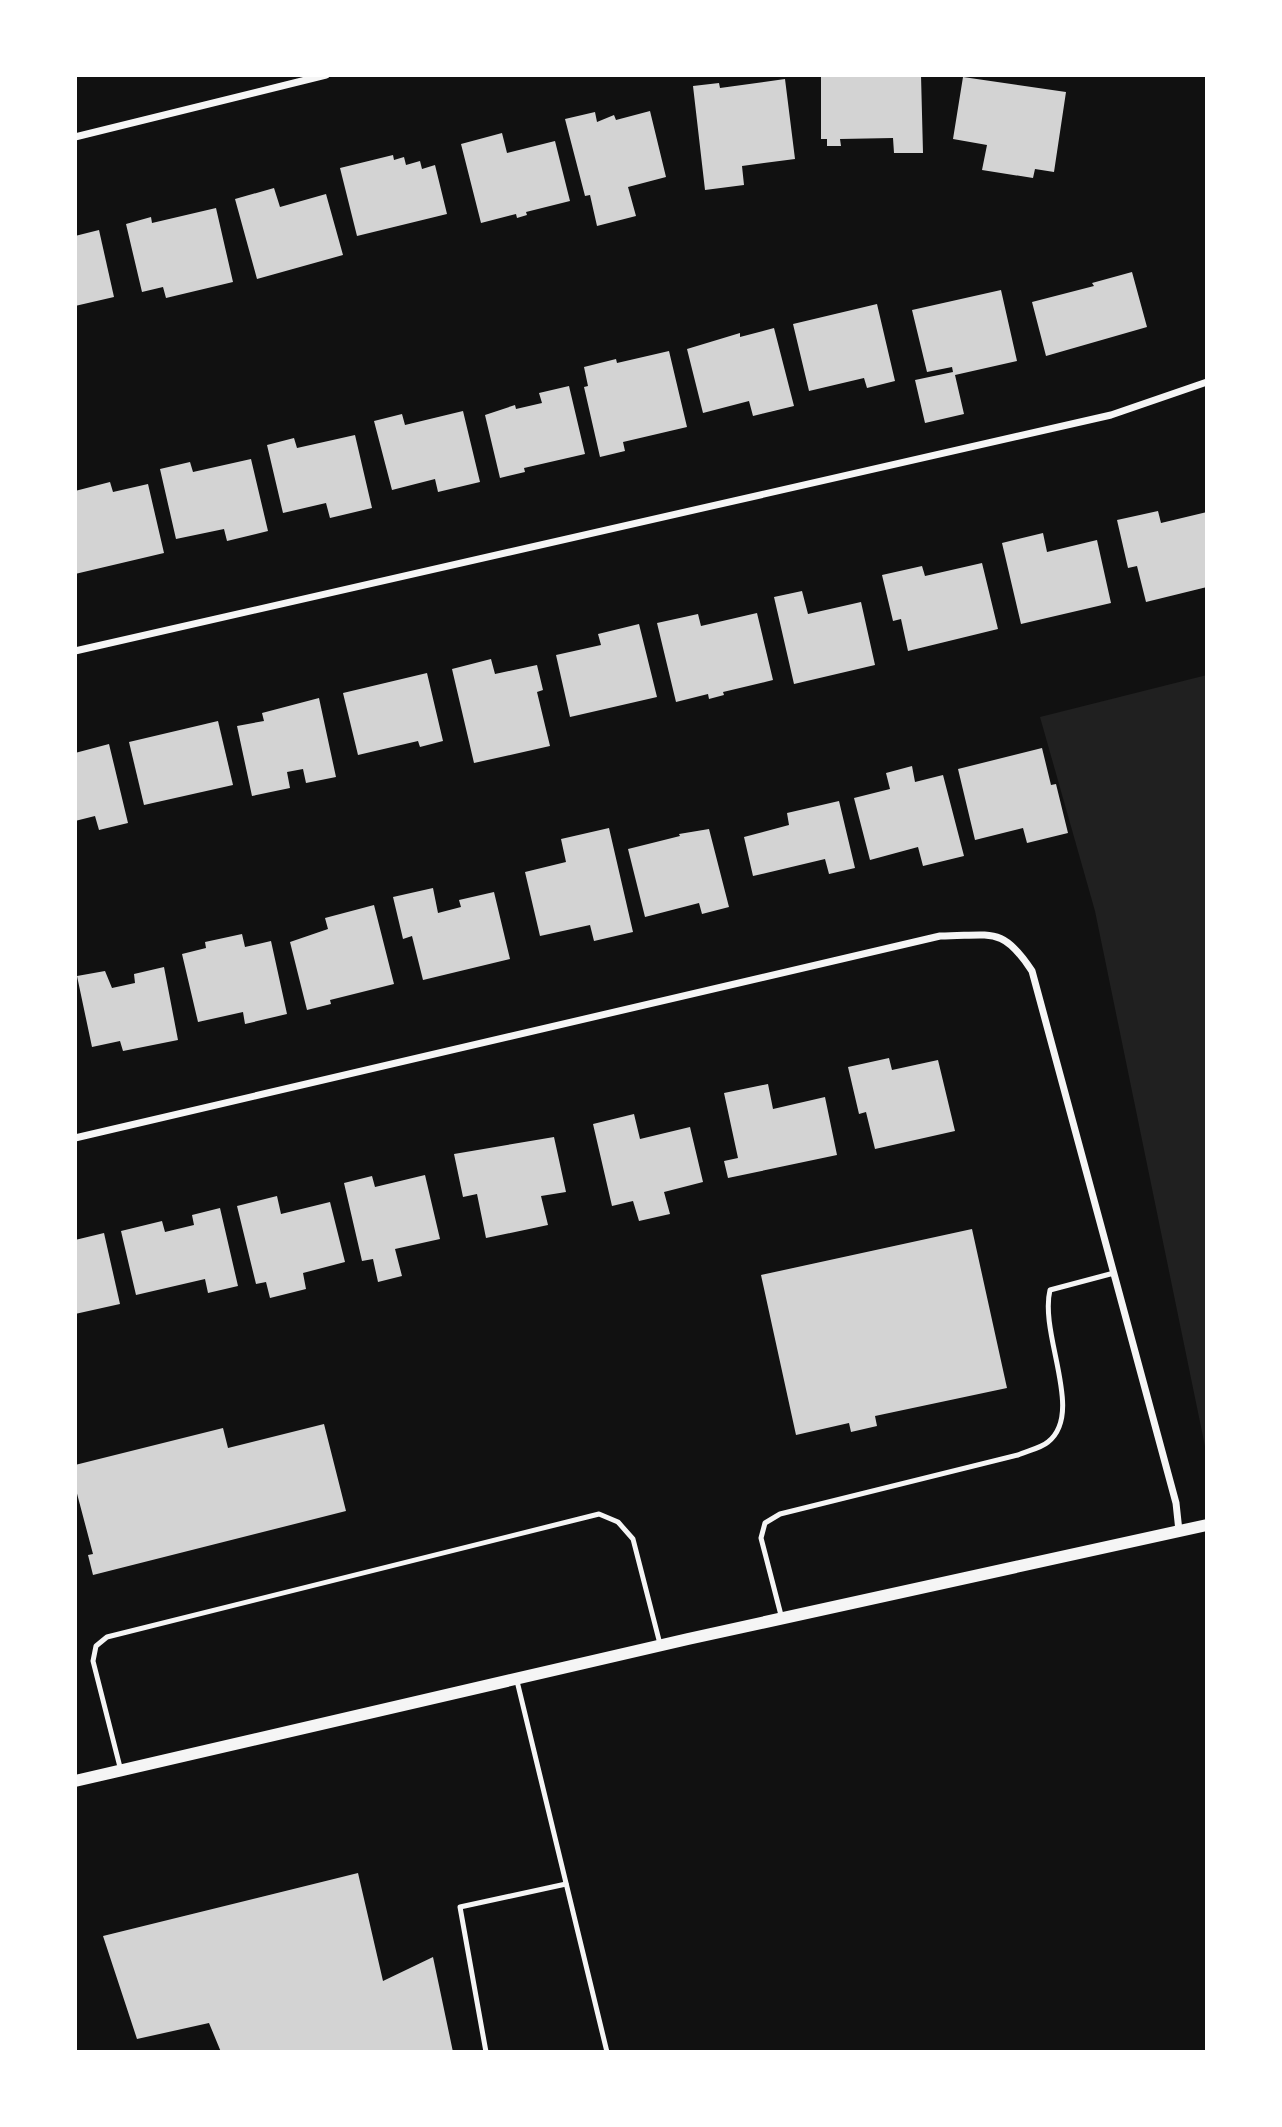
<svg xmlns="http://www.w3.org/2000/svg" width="1282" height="2127" font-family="'Crimson Pro',serif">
  <rect width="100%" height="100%" fill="#111"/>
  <path fill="#202020" d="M1207,675V1456L1095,911L1040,717Z"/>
  <g fill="#d3d3d3">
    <path d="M921,75L923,153H894L893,138L840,139L841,146H827V139H821V76Z"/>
    <path d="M963,77L1066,92L1054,172L1035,169L1033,178L982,170L987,145L953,139Z"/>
    <path d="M785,79L795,159L742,166L744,185L705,190L693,86L719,83L720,88Z"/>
    <path d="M650,111L666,177L628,187L636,216L597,226L590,195L585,196L565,119L595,112L597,122L614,115L616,120Z"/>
    <path d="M502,133L507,153L555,141L570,201L526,212L527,215L517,218L516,214L481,223L461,144Z"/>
    <path d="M393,155L394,160L404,157L406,165L420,161L422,169L435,165L447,214L357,236L340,168Z"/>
    <path d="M274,188L280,207L326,194L343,255L257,279L235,199Z"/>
    <path d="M216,208L233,282L166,298L163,287L142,292L126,224L151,217L152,223Z"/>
    <path d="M99,230L114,297L75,306V236Z"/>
    <path d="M1132,272L1147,327L1046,356L1032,302L1094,286L1092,283Z"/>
    <path d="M1001,290L1017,361L955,375L964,414L925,423L915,380L953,372L952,367L927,372L912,310Z"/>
    <path d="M877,304L895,381L867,388L864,378L809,391L793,324Z"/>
    <path d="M774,328L794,406L753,416L749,401L703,413L687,349L740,333V337Z"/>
    <path d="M669,351L687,427L623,442L625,451L600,457L584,387L588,386L584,367L616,359L617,363Z"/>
    <path d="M569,386L585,454L524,468L525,472L500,478L485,415L515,405L516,409L542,403L539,393Z"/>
    <path d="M463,411L480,482L438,492L435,479L392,490L374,421L402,414L405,425Z"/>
    <path d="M355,435L372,508L330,518L326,503L283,513L267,445L294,438L297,448Z"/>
    <path d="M251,459L268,531L227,541L224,529L176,539L160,469L190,462L193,472Z"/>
    <path d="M110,482L113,492L148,484L164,553L75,574V491Z"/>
    <path d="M1158,511L1161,523L1207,512V587L1146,602L1137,566L1128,568L1117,520Z"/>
    <path d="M1043,533L1047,552L1097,540L1111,603L1021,624L1002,543Z"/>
    <path d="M982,563L998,629L908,651L901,619L893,621L882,575L922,566L925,576Z"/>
    <path d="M802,591L808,614L861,602L875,665L794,684L774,597Z"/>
    <path d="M757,613L773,680L723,692L724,695L709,699L708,694L676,702L657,623L698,614L701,626Z"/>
    <path d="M639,624L657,697L570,717L556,655L601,645L598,634Z"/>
    <path d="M491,659L495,674L537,665L543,690L537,692L550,746L474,763L452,669Z"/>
    <path d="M427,673L443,741L420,747L418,741L358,755L343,693Z"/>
    <path d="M319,698L336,777L306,783L303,769L287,772L290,788L252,796L237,726L264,721L262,713Z"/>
    <path d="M218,721L233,785L144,805L129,742Z"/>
    <path d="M109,744L128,823L99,830L95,816L75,821V753Z"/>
    <path d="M1042,748L1051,785L1056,784L1068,833L1027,843L1023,828L975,840L958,769Z"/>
    <path d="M912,766L915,782L943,775L964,856L923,866L918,847L870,860L854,798L890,789L886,773Z"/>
    <path d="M839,801L855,868L829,874L825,859L753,876L744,837L789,825L787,813Z"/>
    <path d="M609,828L633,932L594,941L590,925L540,936L525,872L566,862L561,839Z"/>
    <path d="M709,829L729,907L702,914L699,903L645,917L628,849L680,836L679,834Z"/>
    <path d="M433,888L438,913L461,907L459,900L494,892L510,959L423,980L412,936L403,939L393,897Z"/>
    <path d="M374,905L394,984L330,1000L331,1004L307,1010L290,942L328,929L325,918Z"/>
    <path d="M242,934L245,947L271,941L287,1014L245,1024L243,1012L198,1022L182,954L206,948L205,942Z"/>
    <path d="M164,967L178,1040L123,1051L120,1041L92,1047L77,976L105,971L112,988L135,983L134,974Z"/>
    <path d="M889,1058L892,1070L938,1060L955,1131L875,1149L866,1112L859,1114L848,1067Z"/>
    <path d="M768,1084L773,1109L825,1097L837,1155L728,1178L724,1161L738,1158L724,1093Z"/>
    <path d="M634,1114L640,1139L690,1127L703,1182L664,1192L670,1214L639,1221L633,1201L612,1206L593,1124Z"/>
    <path d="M554,1137L566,1192L541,1196L548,1225L486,1238L477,1194L463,1197L454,1154Z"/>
    <path d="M425,1175L440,1239L395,1249L402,1276L378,1282L373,1259L362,1261L344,1183L372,1176L375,1187Z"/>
    <path d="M277,1196L281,1214L330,1202L345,1262L303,1273L306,1289L270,1298L266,1282L256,1284L237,1206Z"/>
    <path d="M220,1208L238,1286L208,1293L205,1279L136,1295L121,1231L162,1221L165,1232L194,1225L192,1215Z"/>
    <path d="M972,1229L1007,1388L875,1416L877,1426L851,1432L849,1423L796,1435L761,1275Z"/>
    <path d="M104,1233L120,1304L75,1314V1240Z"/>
    <path d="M324,1424L346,1511L93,1575L88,1555L93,1554L75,1486V1465L223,1428L228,1448Z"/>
    <path d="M358,1873L383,1981L433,1957L453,2052H221L209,2023L137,2039L103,1936Z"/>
  </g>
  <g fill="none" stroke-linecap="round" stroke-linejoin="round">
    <g stroke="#f5f5f5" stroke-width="5">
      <path d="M782,1619L761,1538L765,1523L780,1514L1018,1455C1027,1451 1041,1448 1048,1442C1085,1413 1039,1335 1050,1290L1114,1273"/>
      <path d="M517,1681L607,2052"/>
      <path d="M121,1771L93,1661L96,1646L107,1637L599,1514L618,1522L633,1539L660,1644"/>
      <path d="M486,2052L460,1907L566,1884"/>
    </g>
    <g stroke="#f5f5f5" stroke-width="7">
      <path d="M75,137L326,75"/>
      <path d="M75,651L1111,415L1207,382"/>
      <path d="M75,1138L940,936C991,936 1002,925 1032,971L1176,1503L1179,1531"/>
    </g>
    <path stroke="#f5f5f5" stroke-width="12" d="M75,1781L688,1639L1207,1525"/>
  </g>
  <rect width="1282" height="2127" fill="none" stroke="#ffffff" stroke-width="154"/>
</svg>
